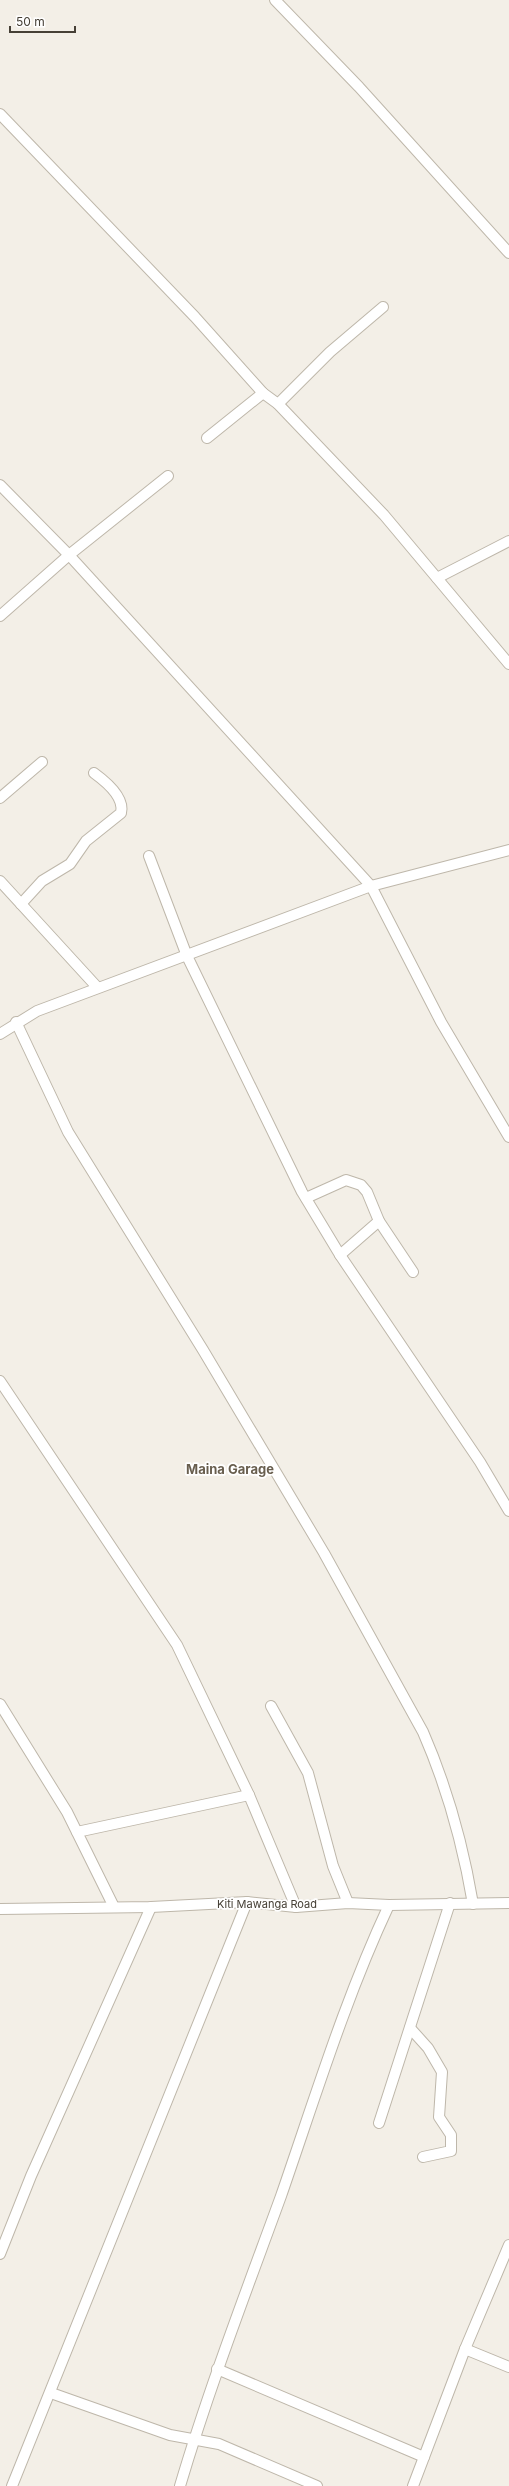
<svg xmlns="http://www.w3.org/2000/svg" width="509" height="2486" font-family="Inter,sans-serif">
  <rect width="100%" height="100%" fill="#f3efe7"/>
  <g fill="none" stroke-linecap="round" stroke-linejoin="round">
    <defs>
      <g id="minor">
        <path d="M275,0L359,87L509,253"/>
        <path d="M0,114L195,317L263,393L278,404L384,515L509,664"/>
        <path d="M278,404L330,352L383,307"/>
        <path d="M207,438L263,393"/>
        <path d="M0,485L69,555L371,886L441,1022L509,1137"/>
        <path d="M437,578L509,541"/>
        <path d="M0,616L69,555L168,476"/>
        <path d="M0,798L42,762"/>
        <path d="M149,856L187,956L302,1192L340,1255L480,1462L509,1511"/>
        <path d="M0,881L97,987"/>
        <path d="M21,904L42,881L70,864L86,841L121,813C125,797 105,781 94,773"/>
        <path d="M16,1022L68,1132L203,1350L324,1553L423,1732C447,1787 463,1845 473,1904"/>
        <path d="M0,1034L37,1011L371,886L509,850"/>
        <path d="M306,1198L346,1180L361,1185L367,1192L379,1221L413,1272"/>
        <path d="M340,1255L379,1221"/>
        <path d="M0,1381L177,1645L249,1795L296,1907"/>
        <path d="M0,1704L67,1812L114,1907"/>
        <path d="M271,1706L308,1773L333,1866L348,1903"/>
        <path d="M77,1832L249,1795"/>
        <path d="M0,1909L151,1907L247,1902L296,1907L348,1903L389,1905L509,1903"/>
        <path d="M410,2028L428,2048L442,2072L439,2117L451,2135V2151L423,2157"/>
        <path d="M379,2123L450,1903"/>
        <path d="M0,2254L31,2176L151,1907"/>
        <path d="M465,2349L509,2367"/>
        <path d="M217,2369L424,2457"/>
        <path d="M51,2393L170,2435L219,2444L317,2486"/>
        <path d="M12,2486L247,1902"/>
        <path d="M180,2486C209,2388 246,2292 281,2196C315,2098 345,1999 389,1905"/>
        <path d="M413,2486L465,2349L509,2245"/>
      </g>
    </defs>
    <use href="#minor" stroke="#beb7aa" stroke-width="12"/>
    <use href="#minor" stroke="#fff" stroke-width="10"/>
  </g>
  <g text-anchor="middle" stroke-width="3.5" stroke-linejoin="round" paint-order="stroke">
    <g font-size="11" fill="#464036" stroke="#fff">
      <text x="267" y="1908">Kiti Mawanga Road</text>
    </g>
    <g font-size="13" font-weight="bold" fill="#685e4e" stroke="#fff">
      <text x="230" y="1474">Maina Garage</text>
    </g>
  </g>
  <path d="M10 26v6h65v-6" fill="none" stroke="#464036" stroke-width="2"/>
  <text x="16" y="26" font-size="12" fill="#464036" stroke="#ffffff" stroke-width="3" paint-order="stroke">50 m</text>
</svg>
